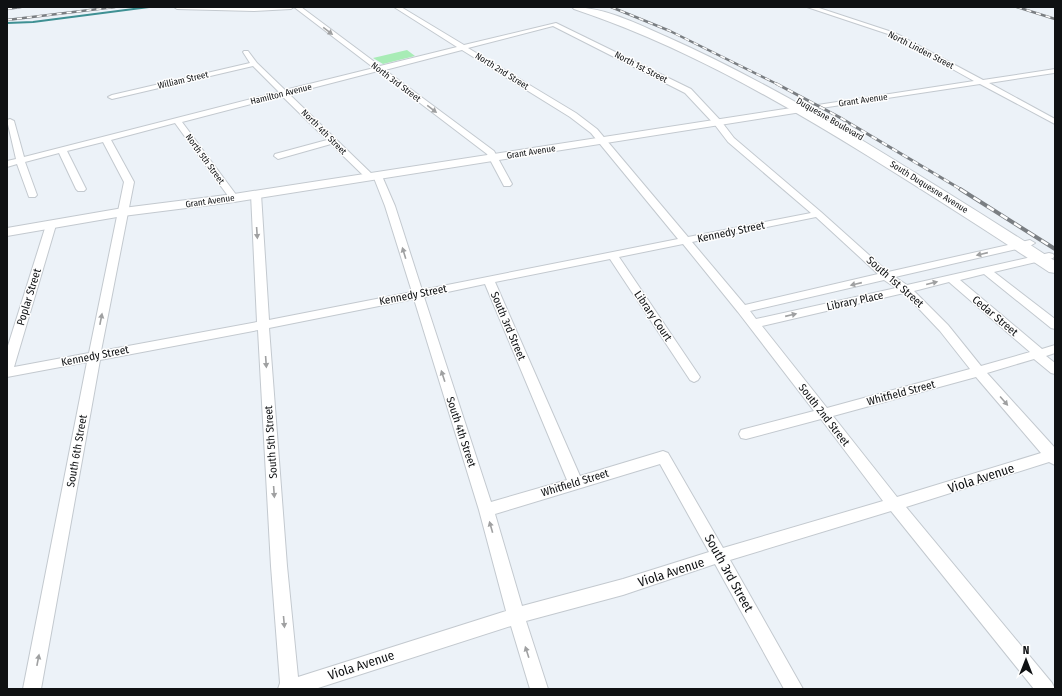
<svg xmlns="http://www.w3.org/2000/svg" width="1062" height="696" viewBox="0 0 1062 696" font-family="'Fira Sans Condensed',sans-serif">
<rect width="100%" height="100%" fill="#ecf2f8"/>
<path fill="#a8ecb6" d="M407,50L415,56L383,64L373,58Z"/>
<g fill="none" stroke-linecap="round" stroke-linejoin="round">
<path stroke="#3e9093" stroke-width="2" d="M7,23L33,22L149,7"/>
<g stroke="#c3c9cf" stroke-width="2">
<g id="minor">
<path d="M174,7H294L291,9L254,11L177,9Z"/>
<path d="M294,7H301L380,66L457,47L394,7H401L464,45L556,23L691,89L721,121L734,138L821,212L888,272L1030,240L1035,243L1030,246L895,277L907,285L1049,253L1053,254L1054,256L1053,258L994,272L1055,319V329L1051,328L984,274L960,280L1042,349L1055,345V353L1046,356L1055,363V374L1051,373L1034,359L987,373L1055,448V465L1049,462L906,507L1052,683L1055,689H1034L891,511L730,560L803,689H784L715,564L623,595L526,621L548,689H530L511,626L315,689H278L280,683L271,566L258,330L100,360L41,689H23L87,362L7,377V349L46,225L51,222L56,225L14,367L89,353L124,182L103,142L67,151L86,189L84,191H78L76,189L59,153L25,162L37,195L35,197H29L17,164L7,167V161L16,159L7,120L10,119L14,121L24,157L279,92L253,66L112,99L108,97L112,95L250,63L243,52L244,51H248L257,63L285,90L374,68ZM553,26L685,93L715,125L728,142L811,213L688,237L597,129L576,113L468,48ZM462,50L570,117L591,133L678,239L422,290L395,206L382,176L378,173L374,176L289,94L378,71L487,154L504,186H510L512,184L494,151L385,70ZM282,96L327,140L275,154L274,156L278,159L331,144L367,179L370,180L374,178L385,206L412,292L269,320L261,194L256,191L251,194L257,322L101,351L134,182L111,140L175,123L231,200H237L239,198L237,196L182,122ZM816,217L878,274L745,305L692,242ZM683,244L738,312L814,411L741,430L739,434L741,438L746,439L821,419L883,501L723,548L668,453L663,451L580,476L495,282L610,259L690,380L694,382L698,380L700,377L698,374L619,257ZM884,280L896,288L756,319L750,311ZM949,282L1030,352L981,366L948,325L914,291ZM485,284L567,480L491,502L424,297ZM904,293L940,331L970,369L827,408L762,326ZM414,299L479,510L506,611L298,677L287,566L269,328ZM976,377L1041,453L897,497L833,416ZM660,464L709,552L623,579L522,606L495,514Z"/>
<path d="M807,7H816L895,33L983,80L1055,69L1054,73L989,83L1055,119V124L980,84L808,110L807,108L811,106L974,81L891,35Z"/>
</g>
</g>
<g stroke="#c3c9cf" stroke-width="2">
<path id="tertiary" d="M811,105L816,108L814,110L234,202L123,216L7,236V228L123,208L234,194Z"/>
</g>
<g stroke="#c3c9cf" stroke-width="2">
<path id="primary" d="M572,7C604,7 638,24 667,37C735,67 800,104 865,142C929,181 992,220 1055,261V273L1049,272C989,232 929,194 868,156C774,98 679,44 574,9Z"/>
</g>
<use href="#minor" fill="#fff" fill-rule="evenodd"/>
<use href="#tertiary" fill="#fff" fill-rule="evenodd"/>
<use href="#primary" fill="#fff" fill-rule="evenodd"/>
<g stroke="#7a7e82" stroke-width="2.5">
<g id="rail-far2">
<path d="M611,7L670,31L779,85"/>
<path d="M1017,7L1055,19"/>
<path d="M7,9L21,7"/>
<path d="M7,20L115,7"/>
</g>
</g>
<g stroke="#7a7e82" stroke-width="3">
<path id="rail-far1" d="M777,84L839,117L962,190"/>
</g>
<g stroke="#7a7e82" stroke-width="4">
<path id="rail" d="M960,189L1055,249"/>
</g>
<use href="#rail-far2" stroke="#fefefe" stroke-width="1.5" stroke-dasharray="5" stroke-linecap="butt"/>
<use href="#rail-far1" stroke="#fefefe" stroke-width="2" stroke-dasharray="6" stroke-linecap="butt"/>
<use href="#rail" stroke="#fefefe" stroke-width="2.5" stroke-dasharray="8" stroke-linecap="butt"/>
</g>
<defs><path id="oneway-solid" d="M-6-.8H1V-3.2L6.5 0L1 3.2V.8H-6Z"/></defs>
<g fill="#9fa0a1">
<use href="#oneway-solid" transform="translate(328 31) rotate(37)"/>
<use href="#oneway-solid" transform="translate(432 109) rotate(37)"/>
<use href="#oneway-solid" transform="translate(257 233) rotate(86)"/>
<use href="#oneway-solid" transform="translate(404 253) rotate(-107)"/>
<use href="#oneway-solid" transform="translate(982 254) rotate(167)"/>
<use href="#oneway-solid" transform="translate(932 283) rotate(-14)"/>
<use href="#oneway-solid" transform="translate(856 284) rotate(167)"/>
<use href="#oneway-solid" transform="translate(791 315) rotate(-13)"/>
<use href="#oneway-solid" transform="translate(101 319) rotate(-79)"/>
<use href="#oneway-solid" transform="translate(266 362) rotate(86)"/>
<use href="#oneway-solid" transform="translate(443 376) rotate(-108)"/>
<use href="#oneway-solid" transform="translate(1004 401) rotate(49)"/>
<use href="#oneway-solid" transform="translate(274 492) rotate(86)"/>
<use href="#oneway-solid" transform="translate(491 527) rotate(-106)"/>
<use href="#oneway-solid" transform="translate(284 622) rotate(85)"/>
<use href="#oneway-solid" transform="translate(527 652) rotate(-108)"/>
<use href="#oneway-solid" transform="translate(38 660) rotate(-79)"/>
</g>
<g text-anchor="middle" dominant-baseline="central" stroke-width="3" stroke-linejoin="round" paint-order="stroke">
<g font-size="9" fill="#0f1113" stroke="#fefefe">
<text transform="translate(921 50) rotate(27)">North Linden Street</text>
<text transform="translate(641 67) rotate(27)">North 1st Street</text>
<text transform="translate(502 71) rotate(32)">North 2nd Street</text>
<text transform="translate(183 80) rotate(-13)">William Street</text>
<text transform="translate(396 82) rotate(37)">North 3rd Street</text>
<text transform="translate(281 94) rotate(-14)">Hamilton Avenue</text>
<text transform="translate(863 100) rotate(-8)">Grant Avenue</text>
<text transform="translate(830 119) rotate(30)">Duquesne Boulevard</text>
<text transform="translate(324 132) rotate(45)">North 4th Street</text>
<text transform="translate(531 152) rotate(-9)">Grant Avenue</text>
<text transform="translate(205 159) rotate(54)">North 5th Street</text>
<text transform="translate(929 187) rotate(32)">South Duquesne Avenue</text>
<text transform="translate(210 201) rotate(-8)">Grant Avenue</text>
</g>
<g font-size="11" fill="#0f1113" stroke="#fefefe">
<text transform="translate(731 232) rotate(-12)">Kennedy Street</text>
<text transform="translate(895 282) rotate(41)">South 1st Street</text>
<text transform="translate(413 295) rotate(-11)">Kennedy Street</text>
<text transform="translate(29 297) rotate(-73)">Poplar Street</text>
<text transform="translate(855 301) rotate(-12)">Library Place</text>
<text transform="translate(653 316) rotate(56)">Library Court</text>
<text transform="translate(995 316) rotate(40)">Cedar Street</text>
<text transform="translate(508 326) rotate(67)">South 3rd Street</text>
<text transform="translate(95 356) rotate(-11)">Kennedy Street</text>
<text transform="translate(901 393) rotate(-15)">Whitfield Street</text>
<text transform="translate(824 415) rotate(52)">South 2nd Street</text>
<text transform="translate(461 432) rotate(72)">South 4th Street</text>
<text transform="translate(271 442) rotate(-94)">South 5th Street</text>
<text transform="translate(77 451) rotate(-80)">South 6th Street</text>
<text transform="translate(575 483) rotate(-17)">Whitfield Street</text>
</g>
<g font-size="13" fill="#0f1113" stroke="#fefefe">
<text transform="translate(981 478) rotate(-18)">Viola Avenue</text>
<text transform="translate(671 572) rotate(-18)">Viola Avenue</text>
<text transform="translate(729 573) rotate(61)">South 3rd Street</text>
<text transform="translate(361 665) rotate(-18)">Viola Avenue</text>
</g>
</g>
<rect width="1062" height="696" fill="none" stroke="#0f1113" stroke-width="16"/>
<g transform="translate(1026 660)" stroke="#fefefe" stroke-width="3" paint-order="stroke">
<path d="M0-3L7 15L0 10L-7 15Z" fill="#0f1113"/>
<text y="-6" font-size="11" font-weight="bold" text-anchor="middle" fill="#0f1113">N</text>
</g>
</svg>
